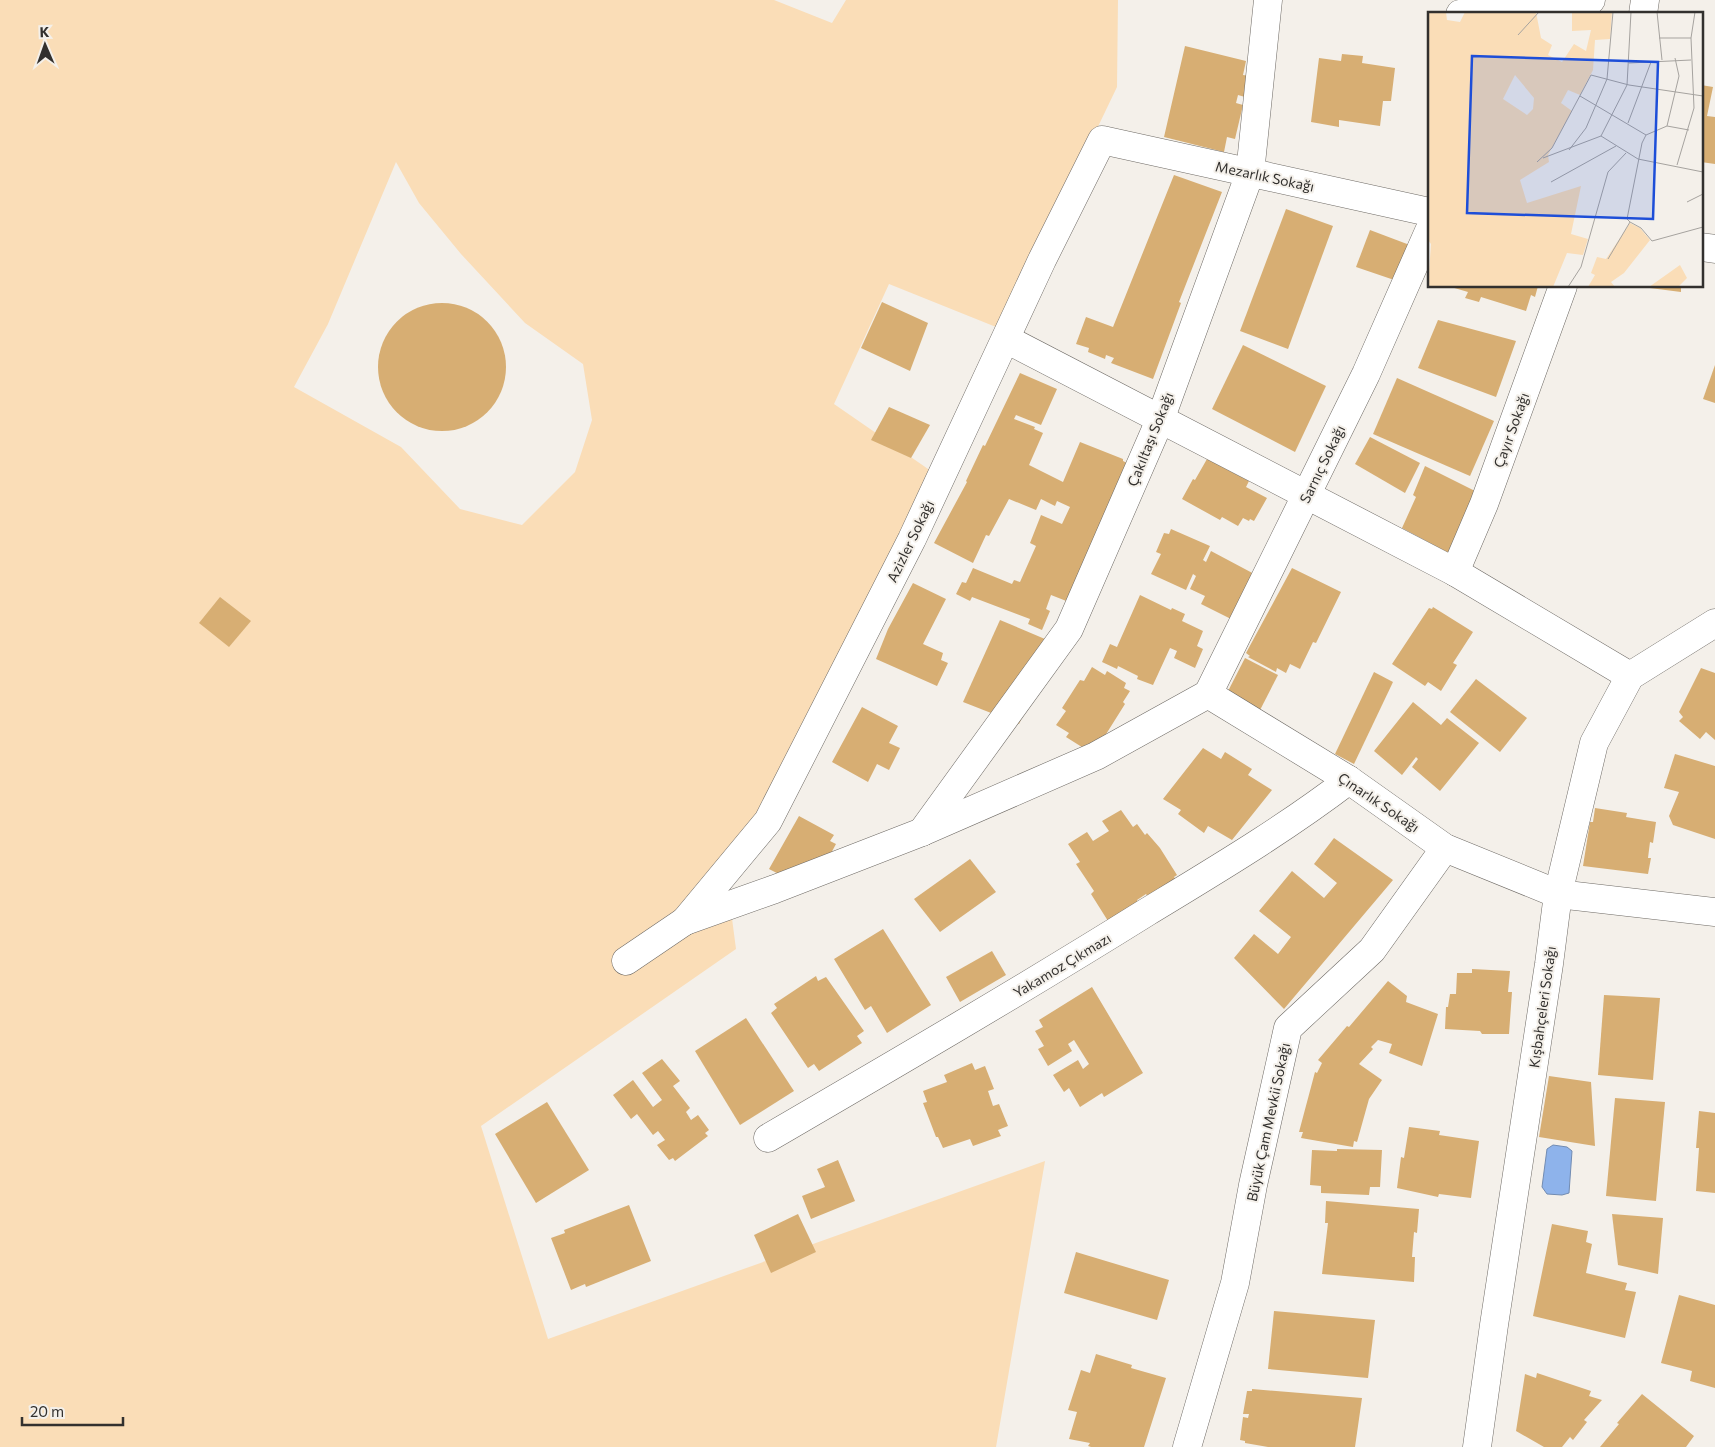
<svg xmlns="http://www.w3.org/2000/svg" width="1715" height="1447" viewBox="0 0 1715 1447" font-family="Commissioner,sans-serif">
<rect width="100%" height="100%" fill="#f4f0ea"/>
<path fill="#faddb7" fill-rule="evenodd" d="M0,0H774L832,23L846,0H1118L1117,87L1001,329L889,284L834,404L931,471L728,888L736,949L481,1126L548,1339L1045,1161L996,1447H0ZM396,162L419,203L461,254L525,323L583,364L592,420L575,472L522,525L460,509L401,447L294,387L328,324Z"/>
<path fill="#8eb3eb" stroke="#728cb2" d="M1553,1145L1567,1147L1572,1151L1569,1193L1562,1195L1547,1194L1542,1187L1547,1149Z"/>
<g fill="#d7ae73">
<path d="M1185,46L1246,61L1243,75L1250,76L1245,97L1238,95L1236,103L1243,105L1235,139L1227,137L1224,152L1164,137Z"/>
<path d="M1342,54L1363,56L1362,63L1395,68L1391,101H1383L1380,126L1339,120V127L1311,122L1319,58L1341,61Z"/>
<path d="M1701,85L1713,87L1707,116L1715,117V164L1701,162Z"/>
<path d="M1174,175L1222,192L1179,302L1181,303L1153,379L1111,363L1114,358L1106,355L1105,359L1088,352L1089,348L1076,344L1086,317L1113,327Z"/>
<path d="M1286,209L1333,226L1288,349L1240,331Z"/>
<path d="M1370,230L1415,247L1403,283L1356,267Z"/>
<path d="M1538,286L1535,297L1531,295L1526,311L1481,297L1479,302L1465,298L1468,292L1451,287Z"/>
<path d="M1642,286H1681V292L1642,287Z"/>
<path d="M882,302L928,323L910,371L861,348Z"/>
<circle cx="442" cy="367" r="64"/>
<path d="M1438,320L1516,341L1496,397L1418,368Z"/>
<path d="M1243,345L1326,386L1295,452L1212,409Z"/>
<path d="M1715,365V403L1703,399Z"/>
<path d="M1020,373L1057,389L1041,425L1016,415L1014,419L1035,427L1034,429L1043,433L1029,465L1063,482L1080,442L1123,459V461L1133,466L1074,604L1051,595L1046,609L1050,611L1042,630L1028,624L1030,619L972,597L970,601L956,594L962,582L966,583L973,568L1012,584L1014,580L1020,582L1036,546L1030,543L1041,515L1062,524L1070,507L1057,501L1055,506L1041,499L1036,510L1009,499L989,536L986,535L973,563L934,543L967,482L966,481L983,445L985,446Z"/>
<path d="M1397,378L1494,421L1470,476L1373,434Z"/>
<path d="M889,407L930,425L911,458L871,440Z"/>
<path d="M1370,437L1420,463L1405,493L1355,464Z"/>
<path d="M1207,459L1249,481L1246,487L1267,498L1254,521L1250,519L1249,521L1243,518L1238,526L1222,517L1220,520L1182,499L1193,479L1195,480Z"/>
<path d="M1425,466L1481,494L1458,558L1402,528L1416,497L1413,495Z"/>
<path d="M1171,529L1210,546L1203,560L1206,562L1211,551L1258,576L1235,621L1201,604L1205,596L1190,589L1196,576L1193,574L1186,590L1151,574L1161,554L1156,552L1164,533L1169,534Z"/>
<path d="M1292,568L1341,592L1316,643L1313,642L1300,669L1290,664L1286,673L1277,668L1276,672L1248,657L1250,656L1246,653Z"/>
<path d="M913,583L946,599L923,644L943,653L941,660L948,663L937,686L876,659L888,629Z"/>
<path d="M1140,595L1171,610L1172,608L1185,614L1182,621L1203,631L1197,646L1203,649L1195,668L1174,658L1177,651L1170,648L1153,685L1137,679L1138,676L1118,666L1117,669L1102,662L1110,644L1117,647Z"/>
<path d="M220,597L251,621L229,647L199,623Z"/>
<path d="M1433,607L1473,632L1453,663L1457,665L1441,691L1428,682L1425,686L1392,664L1429,608L1432,609Z"/>
<path d="M1000,620L1052,642L1034,692L1019,724L963,702Z"/>
<path d="M1245,658L1278,675L1258,714L1225,697Z"/>
<path d="M1092,667L1105,675L1107,671L1126,683L1124,688L1130,691L1123,702L1125,704L1103,739L1101,738L1094,748L1087,744L1085,749L1066,737L1069,733L1056,725L1066,711L1062,708L1080,680L1084,681Z"/>
<path d="M1701,668L1715,673V740L1706,732L1700,739L1679,721L1683,717L1679,712Z"/>
<path d="M1374,672L1393,682L1354,764L1335,754Z"/>
<path d="M1476,679L1527,718L1500,752L1450,712Z"/>
<path d="M1413,702L1441,725L1447,718L1479,743L1440,791L1412,767L1418,759L1416,757L1402,775L1374,751Z"/>
<path d="M862,707L898,726L889,743L900,748L889,770L877,764L868,782L832,762Z"/>
<path d="M1203,748L1221,759L1225,752L1252,769L1248,775L1272,790L1232,840L1208,826L1204,833L1178,814L1181,810L1163,799Z"/>
<path d="M1675,754L1715,766V839L1673,825L1669,816L1679,792L1664,788Z"/>
<path d="M1595,808L1627,813L1626,817L1656,822L1653,843L1650,842L1648,858H1651L1648,874L1583,866L1590,822H1593Z"/>
<path d="M1121,810L1133,827L1137,824L1145,835L1147,833L1160,848L1177,875L1174,877L1176,880L1149,898L1146,894L1137,900L1140,905L1108,921L1091,894L1094,891L1076,864L1080,862L1068,844L1087,832L1093,841L1109,831L1102,821Z"/>
<path d="M799,816L834,835L830,841L836,844L815,883L804,887L769,869Z"/>
<path d="M1334,838L1393,880L1284,1009L1234,958L1254,934L1278,954L1291,937L1259,911L1292,871L1324,898L1337,883L1314,864Z"/>
<path d="M970,859L996,892L940,932L914,899Z"/>
<path d="M883,929L931,1005L887,1033L871,1006L865,1010L834,959Z"/>
<path d="M992,951L1006,975L960,1002L946,977Z"/>
<path d="M1472,969L1510,971L1508,992H1512L1509,1034H1482L1480,1031L1445,1029L1446,1007H1448L1450,994H1456L1457,973H1472Z"/>
<path d="M816,976L818,981L826,977L864,1031L857,1036L862,1043L819,1071L814,1064L808,1068L771,1013L777,1008L774,1004Z"/>
<path d="M1388,981L1407,996L1406,1002L1438,1014L1422,1066L1389,1053L1392,1044L1378,1040L1371,1047L1373,1049L1359,1064L1382,1080L1369,1099L1357,1142L1354,1141L1353,1147L1301,1138L1303,1132H1299L1315,1072L1317,1073L1322,1063L1318,1060L1347,1026L1349,1027Z"/>
<path d="M1092,987L1143,1073L1104,1097L1102,1093L1080,1107L1069,1088L1064,1092L1053,1075L1078,1060L1083,1069L1089,1064L1074,1040L1068,1044L1072,1051L1048,1066L1038,1049L1044,1046L1035,1031L1043,1027L1039,1020Z"/>
<path d="M1604,995L1660,998L1653,1080L1598,1075Z"/>
<path d="M746,1018L794,1091L740,1125L695,1051Z"/>
<path d="M662,1059L680,1081L673,1086L690,1108L686,1112L691,1120L698,1115L709,1130L705,1133L708,1136L675,1161L673,1158L669,1160L657,1145L665,1140L658,1131L653,1135L637,1114L631,1119L613,1095L633,1080L653,1107L662,1100L642,1073Z"/>
<path d="M972,1063L975,1070L985,1066L994,1089L988,1091L993,1106L999,1104L1008,1126L998,1130L1001,1136L973,1146L970,1139L943,1148L938,1137H936L923,1103L927,1102L923,1091L947,1082L944,1075Z"/>
<path d="M1549,1076L1591,1082L1595,1146L1539,1137Z"/>
<path d="M1615,1098L1665,1102L1656,1201L1606,1196Z"/>
<path d="M547,1102L589,1170L536,1203L495,1134Z"/>
<path d="M1699,1111L1715,1113V1193L1696,1191L1699,1148H1696Z"/>
<path d="M1409,1127L1440,1131L1439,1135L1479,1141L1471,1198L1439,1194L1438,1197L1397,1188L1401,1157L1404,1158Z"/>
<path d="M1337,1149L1382,1150L1380,1187H1370L1369,1195L1321,1193V1186L1310,1185L1312,1150L1337,1151Z"/>
<path d="M838,1160L855,1201L811,1219L802,1196L825,1187L817,1169Z"/>
<path d="M1326,1201L1419,1209L1417,1233L1414,1232L1412,1257H1415L1414,1282L1322,1274L1328,1223H1325Z"/>
<path d="M629,1205L651,1261L586,1287L585,1284L571,1290L551,1238L565,1233L564,1230Z"/>
<path d="M798,1214L816,1252L771,1273L754,1235Z"/>
<path d="M1612,1214L1663,1218L1658,1274L1618,1265Z"/>
<path d="M1552,1224L1588,1231L1586,1242L1592,1244L1586,1273L1627,1283L1625,1290L1636,1292L1625,1338L1533,1316Z"/>
<path d="M1076,1252L1169,1280L1157,1320L1064,1293Z"/>
<path d="M1679,1295L1715,1305V1388L1690,1381L1692,1371L1661,1363Z"/>
<path d="M1274,1311L1375,1320L1368,1378L1268,1369Z"/>
<path d="M1096,1354L1132,1365L1131,1368L1166,1378L1144,1447H1091L1088,1446L1090,1443L1069,1439L1077,1412L1068,1410L1081,1370L1090,1373Z"/>
<path d="M1537,1373L1591,1391L1589,1396L1602,1400L1584,1420L1587,1422L1573,1440L1570,1437L1562,1447H1544L1516,1431L1525,1374L1536,1378Z"/>
<path d="M1252,1389L1362,1398L1355,1447H1268L1245,1443V1441L1240,1440L1243,1417L1248,1418L1249,1414H1243L1247,1391H1252Z"/>
<path d="M1642,1394L1694,1436L1686,1447H1600L1619,1424L1617,1423Z"/>
</g>
<g fill="none" stroke-linecap="round" stroke-linejoin="round">
<g stroke="#6e6a65" stroke-width="29">
<g id="minor">
<path d="M1460,14L1591,0"/>
<path d="M1643,14L1645,0"/>
<path d="M1701,247L1715,249"/>
<path d="M1006,339L1455,572L1630,676"/>
<path d="M1455,572L1484,504L1563,286"/>
<path d="M1208,694L1349,780L1445,848L1558,894L1715,912"/>
<path d="M1208,694L1366,374L1429,231"/>
<path d="M922,832L1069,629L1160,420L1250,173L1268,0"/>
<path d="M685,921L775,889L922,832L1096,756L1208,694"/>
<path d="M626,961L685,921L768,821L912,539L1042,260L1102,140L1429,212"/>
<path d="M768,1138C895,1064 1022,990 1147,912C1216,870 1285,829 1349,780"/>
<path d="M1187,1447L1235,1283L1253,1185L1288,1028L1372,950L1445,848"/>
<path d="M1477,1447L1494,1325L1549,964L1558,894L1594,743L1630,676L1715,623"/>
</g>
</g>
<use href="#minor" stroke="#fff" stroke-width="28"/>
</g>
<g text-anchor="middle" dominant-baseline="central" stroke-width="4" stroke-linejoin="round" paint-order="stroke">
<g font-size="14" fill="#32302e" stroke="#f4f0ea">
<text transform="translate(1265 176) rotate(12)">Mezarlık Sokağı</text>
<text transform="translate(1511 430) rotate(-70)">Çayır Sokağı</text>
<text transform="translate(1150 439) rotate(-68)">Çakıltaşı Sokağı</text>
<text transform="translate(1322 464) rotate(-64)">Sarnıç Sokağı</text>
<text transform="translate(910 541) rotate(-64)">Azizler Sokağı</text>
<text transform="translate(1379 802) rotate(34)">Çınarlık Sokağı</text>
<text transform="translate(1062 965) rotate(-31)">Yakamoz Çıkmazı</text>
<text transform="translate(1542 1007) rotate(-82)">Kışbahçeleri Sokağı</text>
<text transform="translate(1268 1122) rotate(-78)">Büyük Çam Mevkii Sokağı</text>
</g>
</g>
<g transform="translate(1428 12)">
<rect width="275" height="275" fill="#f4f0ea"/>
<path d="M0,0H18L19,8L32,10L37,0H108L113,26L124,33L120,43L134,50L146,32L158,39L163,18L144,19V0H184L182,27L167,28L165,58L152,83L140,78L133,91L144,99L120,143L121,150L92,168L99,191L153,174L143,222L160,227L155,243L139,241L125,275H0L3,232L0,228ZM87,63L106,86L105,97L99,103L75,87ZM202,211L212,216L222,228L196,261L183,270L187,275H160L167,263L163,261L169,245L178,247ZM252,253L259,266L250,275H221Z" fill="#faddb7" fill-rule="evenodd"/>
<path fill="none" stroke="#a6a39f" stroke-width="1" d="M229,0L234,48M90,23L111,0M231,26H263M201,51L263,48M152,84L218,123M200,111L223,50M239,114L251,64L247,46M239,114L261,118M173,124L199,73L203,0M173,124L210,147L275,160M141,138L158,116L179,67L185,0M115,146L173,124M109,150L124,136L163,63L201,73L275,84M249,153L266,96L263,26L267,0M123,170L188,134M259,190L275,182M202,210L199,207L214,131L218,123L239,114M202,210L213,216L224,229L275,215M180,247L202,210M140,275L153,255L180,160L198,141"/>
<path fill="#1d4ed8" fill-opacity="0.15" stroke="#1d4ed8" stroke-width="2.5" d="M44,44L230,50L225,207L39,201Z"/>
<rect width="275" height="275" fill="none" stroke="#32302e" stroke-width="2.5"/>
</g>
<g transform="translate(45 45) rotate(358)" stroke="#f4f0ea" stroke-width="4" paint-order="stroke">
<path d="M0-4L9 19L0 12L-9 19Z" fill="#32302e"/>
<text y="-8" font-size="14" font-weight="bold" text-anchor="middle" fill="#32302e">K</text>
</g>
<path d="M22 1417v8h101v-8" fill="none" stroke="#32302e" stroke-width="2.5"/>
<text x="30" y="1417" font-size="15" fill="#32302e" stroke="#f4f0ea" stroke-width="4" paint-order="stroke">20 m</text>
</svg>
